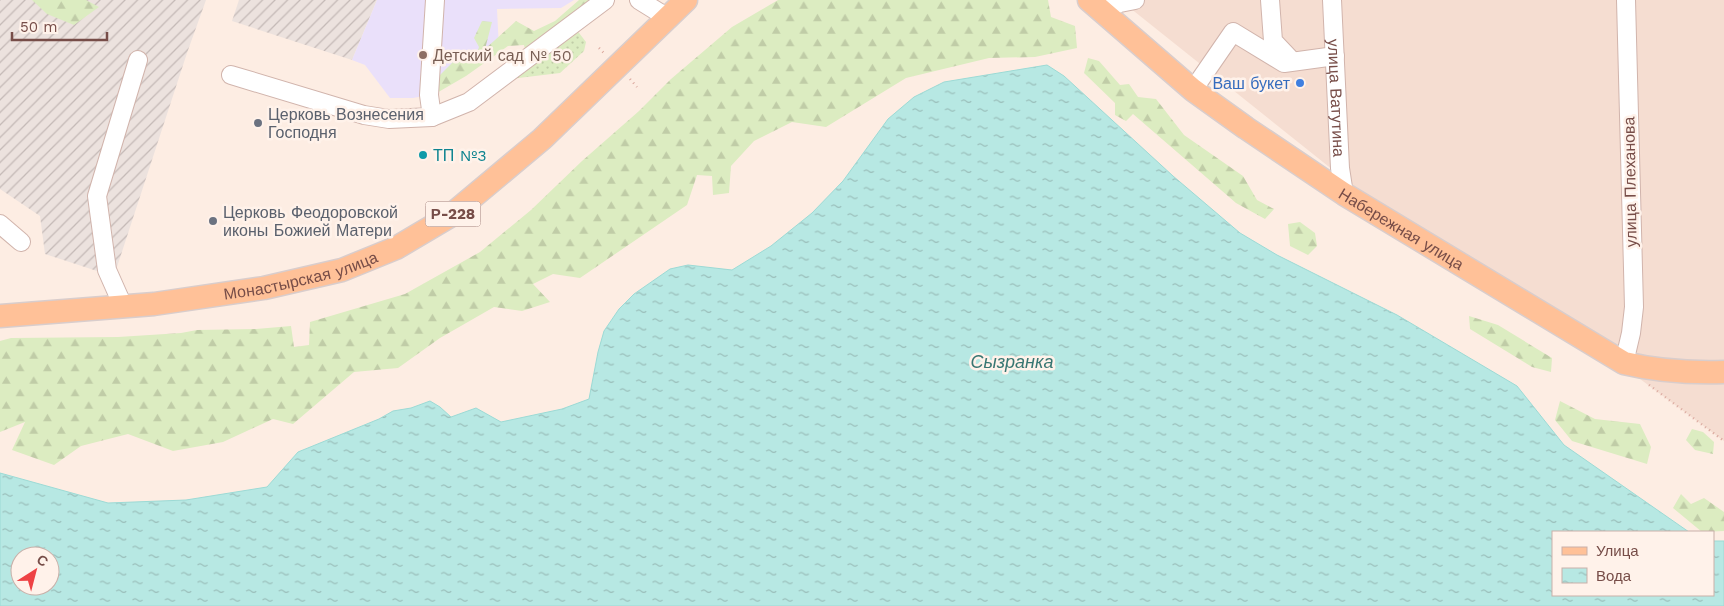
<svg xmlns="http://www.w3.org/2000/svg" width="1724" height="606" viewBox="0 0 1724 606" font-family="'Work Sans',sans-serif">
<defs>
<pattern id="industrial-furrows" width="10" height="10" patternUnits="userSpaceOnUse" patternTransform="scale(1.25)"><rect width="10" height="10" fill="#ece2de"/><path d="M-1 1l2-2M0 10L10 0M9 11l2-2" fill="none" stroke="#c4b9b6"/></pattern>
<pattern id="grass-dots" width="8" height="8" patternUnits="userSpaceOnUse" patternTransform="scale(1.25)"><rect width="8" height="8" fill="#dcecc1"/><path d="M2 2h.1M6 6h.1" fill="none" stroke="#c0cca7" stroke-width="1.8" stroke-linecap="round"/></pattern>
<pattern id="forest-firs" width="22" height="20" patternUnits="userSpaceOnUse" patternTransform="scale(1.25)"><rect width="22" height="20" fill="#dcecc1"/><path d="M5 1l3.5 6h-7zM16 11l3.5 6h-7z" fill="#c0cca7"/></pattern>
<pattern id="water-ripples" width="26" height="14" patternUnits="userSpaceOnUse" patternTransform="scale(1.25)"><rect width="26" height="14" fill="#b7e8e3"/><path d="M2 4q2-2 4 0t4 0M15 11q2-2 4 0t4 0" fill="none" stroke="#9abeba"/></pattern>
</defs>
<rect width="100%" height="100%" fill="#fdede3"/>
<path fill="#f5ddd1" d="M1120,0H1724V441L1617,362L1495,290L1343,178Z"/>
<g fill="url(#industrial-furrows)">
<path d="M0,0H206L187,53L116,270L97,271L45,254L40,216L0,189Z"/>
<path d="M239,0H377L352,60L232,21Z"/>
</g>
<path fill="#eae0fa" d="M377,0H574L561,8L497,9L499,49L429,95L413,98H390L365,65L352,60Z"/>
<path fill="url(#grass-dots)" d="M576,29L586,42L584,51L560,73L510,79Z"/>
<g fill="url(#forest-firs)">
<path d="M32,0H86L99,7L74,25L47,14Z"/>
<path d="M579,0H604L527,58L524,45L508,46L466,76L435,94L437,78L453,62H474L479,47L474,38L482,21L492,22L485,49L516,21L534,31L555,21Z"/>
<path d="M778,0H1048L1051,17L1075,26L1077,48L1035,57L989,58L906,78L826,127L792,122L754,141L731,166L729,193L713,195L712,176L697,175L687,205L580,278L553,274L533,284L550,302L522,311L494,307L440,338L398,368L354,372L293,424L273,419L223,442L173,451L128,434L81,446L54,465L12,450L25,422L0,432V341L11,338L118,337L181,333L197,330L256,329L291,326L294,347L309,345L310,322L405,294L480,252L531,210L582,161L639,111L671,79L732,27Z"/>
<path d="M1088,58L1099,61L1120,85L1129,84L1138,97L1156,99L1184,135L1243,176L1257,200L1274,209L1265,219L1236,203L1133,114L1126,121L1115,115V103L1084,73Z"/>
<path d="M1300,222L1315,233L1317,246L1308,255L1290,246L1288,224Z"/>
<path d="M1469,316L1498,325L1552,358L1551,372L1532,367L1470,329Z"/>
<path d="M1560,401L1595,419L1640,424L1651,447L1647,464L1572,441L1555,420Z"/>
<path d="M1692,429L1703,432L1714,442L1713,454L1695,450L1686,440Z"/>
<path d="M1681,494L1691,504L1704,498L1724,512V531L1702,532L1673,508Z"/>
</g>
<path fill="url(#water-ripples)" stroke="#9cdad5" fill-rule="evenodd" d="M1047,65L1064,76L1173,176L1240,233L1277,255L1397,315L1517,386L1564,445L1689,532H1553V595H1713V541H1724V606H0V473L108,503L186,500L267,487L298,452L379,419L393,411L411,408L430,401L440,407L451,417L476,408L501,422L562,409L589,399L598,352L604,331L619,309L634,294L670,269L688,265L732,270L771,246L812,213L843,181L888,119L914,97L944,82ZM20,556H50V586H20Z"/>
<g fill="none" stroke-linecap="round" stroke-linejoin="round">
<g stroke="#d1b4ac" stroke-width="20">
<g id="minor">
<path d="M639,0L668,18"/>
<path d="M1270,0L1273,41L1291,60"/>
<path id="s1" d="M1332,0L1340,168L1344,194"/>
<path d="M1100,10L1120,3L1135,0"/>
<path d="M231,75L364,115L389,119L432,117L469,102L605,0"/>
<path d="M1193,90L1233,32L1284,63L1335,56"/>
<path d="M432,117L429,95L435,0"/>
<path d="M0,224L21,242"/>
<path d="M123,306L107,270L97,196L138,60"/>
<path d="M1624,363L1631,333L1634,307L1626,0"/>
</g>
</g>
<g stroke="#d9cdcc" stroke-width="25">
<g id="major">
<path id="s2" d="M1089,0L1193,90L1246,128L1344,194L1624,363C1657,371 1690,373 1724,372"/>
<path id="s3" d="M0,316L154,304L264,288L342,270L396,248L450,216L542,139L686,0"/>
</g>
</g>
<g stroke="#d9a69c" stroke-width="2.5" stroke-dasharray="1 4" stroke-linecap="butt">
<path d="M599,48L605,54"/>
<path d="M630,79L637,87"/>
<path d="M1649,385L1724,441"/>
</g>
<use href="#minor" stroke="#fff" stroke-width="18"/>
<use href="#major" stroke="#ffc198" stroke-width="22"/>
</g>
<circle fill="#8d6e63" stroke="#fff2ea" stroke-width="2" cx="423" cy="55" r="5"/>
<circle fill="#3f7fe0" stroke="#fff2ea" stroke-width="2" cx="1300" cy="83" r="5"/>
<g fill="#6b7280" stroke="#fff2ea" stroke-width="2">
<circle cx="258" cy="123" r="5"/>
<circle cx="213" cy="221" r="5"/>
</g>
<circle fill="#0f9aa8" stroke="#fff2ea" stroke-width="2" cx="423" cy="155" r="5"/>
<g text-anchor="middle" dominant-baseline="central" stroke-width="5" stroke-linejoin="round" paint-order="stroke">
<rect fill="#fff2ea" stroke="#a07e79" stroke-width="1" x="425.5" y="201.5" width="55" height="25" rx="4"/>
<g font-size="15" font-weight="bold" fill="#774d48">
<text x="453" y="214">Р-228</text>
</g>
<g font-size="16" fill="#785e54" stroke="#fff2ea" text-anchor="start">
<text x="433" y="55">Детский сад № 50</text>
</g>
<g font-size="16" fill="#366cbe" stroke="#fff2ea" text-anchor="end">
<text x="1290" y="83">Ваш букет</text>
</g>
<g font-size="16" fill="#774d48" stroke="#fff2ea">
<text stroke="none"><textPath href="#s1" startOffset="98">улица Ватутина</textPath></text>
<text transform="translate(1630 182) rotate(-91)">улица Плеханова</text>
<text stroke="none"><textPath href="#s2" startOffset="388">Набережная улица</textPath></text>
<text stroke="none"><textPath href="#s3" startOffset="304">Монастырская улица</textPath></text>
</g>
<g font-size="16" fill="#5b616d" stroke="#fff2ea" text-anchor="start">
<text x="268" y="114">Церковь Вознесения<tspan x="268" dy="18">Господня</tspan></text>
<text x="223" y="212">Церковь Феодоровской<tspan x="223" dy="18">иконы Божией Матери</tspan></text>
</g>
<g font-size="16" fill="#0d838f" stroke="#fff2ea" text-anchor="start">
<text x="433" y="155">ТП №3</text>
</g>
<g font-size="18" font-style="italic" fill="#387672" stroke="#fff2ea">
<text x="1012" y="361">Сызранка</text>
</g>
</g>
<rect x="1552" y="531" width="162" height="65" fill="#fff2ea" stroke="#c9b0a9"/>
<rect x="1562" y="547" width="25" height="8" fill="#ffc198" stroke="#c9b0a9"/>
<text x="1596" y="556" font-size="15" fill="#774d48">Улица</text>
<rect x="1562" y="568" width="25" height="15" fill="url(#water-ripples)" stroke="#c9b0a9"/>
<text x="1596" y="581" font-size="15" fill="#774d48">Вода</text>
<g transform="translate(35 571) rotate(36)"><circle r="24" fill="#fff2ea" stroke="#c9b0a9"/>
<path d="M0-4L9 19L0 12L-9 19Z" fill="#ee4244"/>
<text y="-8" font-size="14" font-weight="bold" text-anchor="middle" fill="#774d48">С</text>
</g>
<path d="M12 32v8h95v-8" fill="none" stroke="#774d48" stroke-width="2.5"/>
<text x="20" y="32" font-size="15" fill="#774d48" stroke="#fff2ea" stroke-width="4" paint-order="stroke">50 m</text>
</svg>
